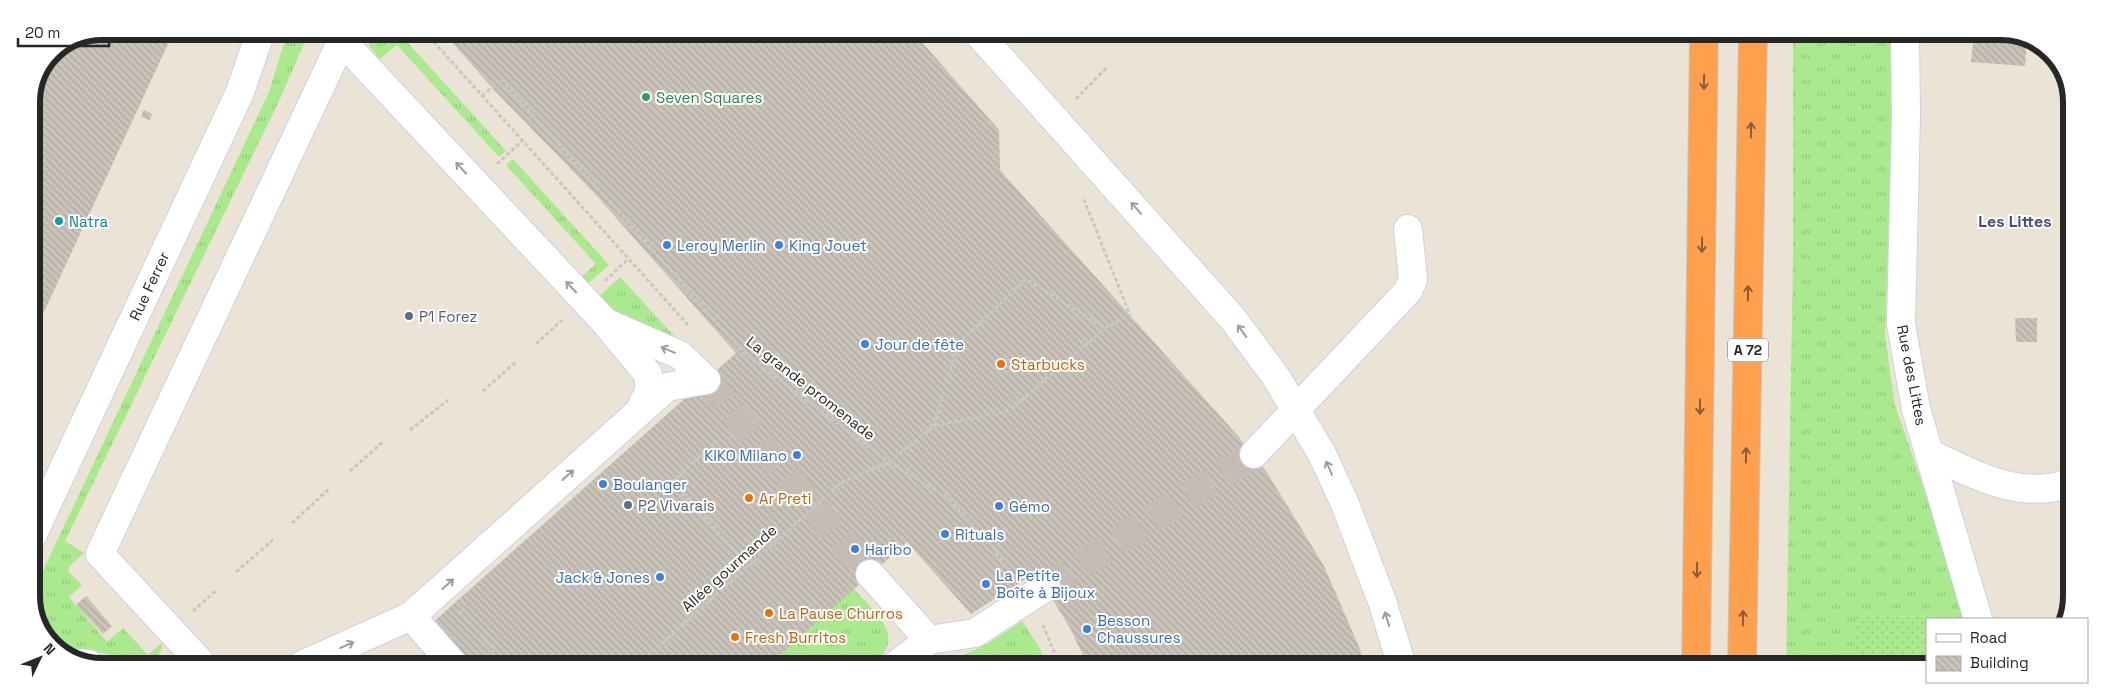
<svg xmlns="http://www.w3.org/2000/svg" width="2103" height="698" viewBox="0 0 2103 698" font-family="'Space Grotesk',sans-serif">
<defs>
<pattern id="grass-tufts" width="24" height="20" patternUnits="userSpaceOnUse" patternTransform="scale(1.25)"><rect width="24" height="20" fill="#aae98d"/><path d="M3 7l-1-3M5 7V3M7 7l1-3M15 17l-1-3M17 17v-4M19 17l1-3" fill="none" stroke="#92c87a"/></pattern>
<pattern id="garden-dots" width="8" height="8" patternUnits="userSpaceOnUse" patternTransform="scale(1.25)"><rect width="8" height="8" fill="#aae98d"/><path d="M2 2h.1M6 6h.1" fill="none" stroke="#92c87a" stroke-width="1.8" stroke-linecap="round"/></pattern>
<pattern id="building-back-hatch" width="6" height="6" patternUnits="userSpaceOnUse" patternTransform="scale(1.25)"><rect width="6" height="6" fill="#cac3ba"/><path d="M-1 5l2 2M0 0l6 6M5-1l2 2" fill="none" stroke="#aea8a0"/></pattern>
</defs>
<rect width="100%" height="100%" fill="#ece3d7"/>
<g fill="url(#grass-tufts)">
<path d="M288,31L309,32L280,99L65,541L84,553L70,566L68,571L82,585L69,597L107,642L123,628L148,655L163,642C156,683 125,658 101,653C65,646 58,665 40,622C37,614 31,605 31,596L269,92Z"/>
<path d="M370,32H398L506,151L499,157L397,45L380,59L369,46Z"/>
<path d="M1793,33L1893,34V98L1885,336L1895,405L1936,524L1962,616L1857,617L1853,667L1786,666L1793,259Z"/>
<path d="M513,159L609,265L584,287L578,280L596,264L506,165Z"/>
<path d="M620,277L675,337L622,318L596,299Z"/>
<path d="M854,589C876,614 909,637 872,665H769Z"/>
<path d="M1022,621L1039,647L1047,666L942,665L987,644Z"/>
</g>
<path fill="url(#garden-dots)" d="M1962,616L1963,619H1927V667H1853L1856,617Z"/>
<g fill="url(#building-back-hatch)">
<path d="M102,31H174L31,340V102L52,52Z"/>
<path d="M443,32H913L999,130L1000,170L1237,435L1268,474L1324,566L1360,649L1365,666H1088L1070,628L1036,572L971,614L907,542L769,665H430L424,656L422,642L431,624L736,353L595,194L496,92Z"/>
<path d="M1974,34H2020L2027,38L2025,66L1971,62Z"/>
<path d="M2055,57L2057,59L2061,69L2054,68Z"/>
<path d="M144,110L152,114L150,120L141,117Z"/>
<path d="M2015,318H2037V342H2016Z"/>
<path d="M2070,402V418L2063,407Z"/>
<path d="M86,596L112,626L103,634L76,605Z"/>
<path d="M415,656L419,665H395Z"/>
</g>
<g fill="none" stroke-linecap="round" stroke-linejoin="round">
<g stroke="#c5bdb4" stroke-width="28" stroke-dasharray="28 14" stroke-linecap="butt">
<path d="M706,380L870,574"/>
<path d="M1046,587L1254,454"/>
</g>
<g stroke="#ccd0e3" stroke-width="30">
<g id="minor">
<path d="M977,32L1233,319L1276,377L1322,454L1345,504L1382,601L1402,666"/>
<path d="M1905,34L1906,118L1901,324L1916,409L1978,619"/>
<path d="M341,40L605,322L648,374L650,389L641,408"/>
<path d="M609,324L680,355L706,380"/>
<path d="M1929,453C1972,474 2021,501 2070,483"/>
<path d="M1254,454L1408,291L1413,279L1408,229"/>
<path d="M31,538L240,92L261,31"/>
<path d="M870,574L929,640"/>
<path d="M411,616L454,665"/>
<path d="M82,663L89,664"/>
<path d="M202,664L100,554L346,32"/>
<path d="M302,665L411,616L667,387L706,380"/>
<path d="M896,665L929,640L975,633L1046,587"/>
</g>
</g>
<g stroke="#c7c7c7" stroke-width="30">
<g id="highway">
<path d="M1696,666L1704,33"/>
<path d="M1742,666L1753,33"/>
</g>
</g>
<g stroke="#c7c7c7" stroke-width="3" stroke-dasharray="4 2.5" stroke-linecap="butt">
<path d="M425,32L688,325"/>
<path d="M482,96L501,79L744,353L889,462L948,498L991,545L1012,575"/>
<path d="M1076,99L1106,68"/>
<path d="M497,164L522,141"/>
<path d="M605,281L628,259"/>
<path d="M536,344L562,320"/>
<path d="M483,391L516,362"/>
<path d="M934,426L957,345L1026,279L1105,328"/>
<path d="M410,430L448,400"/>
<path d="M714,444L672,482L749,566"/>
<path d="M350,471L384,441"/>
<path d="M292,523L329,489"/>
<path d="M236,572L273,540"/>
<path d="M193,611L217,590"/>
<path d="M459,611L494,650L483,659"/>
<path d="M1043,625L1060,666"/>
<path d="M638,665L841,483L889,462L934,426L1010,410L1105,328L1130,315L1083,197"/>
</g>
<use href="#minor" stroke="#fff" stroke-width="28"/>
<use href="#highway" stroke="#ffa04f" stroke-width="28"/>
</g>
<defs><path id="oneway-shaft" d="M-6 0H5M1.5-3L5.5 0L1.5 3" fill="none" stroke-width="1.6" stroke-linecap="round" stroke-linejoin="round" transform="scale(1.25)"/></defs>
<g stroke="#885d39">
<use href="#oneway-shaft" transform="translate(1704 82) rotate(91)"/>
<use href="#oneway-shaft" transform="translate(1751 130) rotate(-89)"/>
<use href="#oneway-shaft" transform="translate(1702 245) rotate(91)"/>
<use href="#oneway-shaft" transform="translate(1748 293) rotate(-89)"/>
<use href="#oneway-shaft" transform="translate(1700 407) rotate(91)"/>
<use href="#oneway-shaft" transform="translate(1746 455) rotate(-89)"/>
<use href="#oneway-shaft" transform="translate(1697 570) rotate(91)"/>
<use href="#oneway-shaft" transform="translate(1743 618) rotate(-89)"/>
</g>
<g stroke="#9e9e9e">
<use href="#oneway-shaft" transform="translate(461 168) rotate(-133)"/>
<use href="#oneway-shaft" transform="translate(1136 208) rotate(-132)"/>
<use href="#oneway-shaft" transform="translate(571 287) rotate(-133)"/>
<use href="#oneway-shaft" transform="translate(1242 331) rotate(-126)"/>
<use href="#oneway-shaft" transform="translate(668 350) rotate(-157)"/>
<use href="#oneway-shaft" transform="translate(1329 468) rotate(-114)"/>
<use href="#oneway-shaft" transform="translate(568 475) rotate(-42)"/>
<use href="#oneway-shaft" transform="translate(448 584) rotate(-42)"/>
<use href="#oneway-shaft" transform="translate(1387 619) rotate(-107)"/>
<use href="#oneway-shaft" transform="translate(347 645) rotate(-24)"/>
</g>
<circle fill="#2e9e5b" stroke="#fff" stroke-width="2" cx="646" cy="97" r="5"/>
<circle fill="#0f9aa8" stroke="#fff" stroke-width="2" cx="59" cy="221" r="5"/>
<g fill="#3f7fe0" stroke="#fff" stroke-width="2">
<circle cx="667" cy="245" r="5"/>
<circle cx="779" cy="245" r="5"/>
<circle cx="865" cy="344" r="5"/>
<circle cx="797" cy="455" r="5"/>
<circle cx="603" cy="484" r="5"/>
<circle cx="999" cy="506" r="5"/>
<circle cx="945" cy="534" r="5"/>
<circle cx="855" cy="549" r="5"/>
<circle cx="660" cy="577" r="5"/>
<circle cx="986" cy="584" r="5"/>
<circle cx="1087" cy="629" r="5"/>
</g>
<g fill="#5c6f8a" stroke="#fff" stroke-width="2">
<circle cx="409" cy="316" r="5"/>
<circle cx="628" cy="505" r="5"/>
</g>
<g fill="#e8710a" stroke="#fff" stroke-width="2">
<circle cx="1001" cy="364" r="5"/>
<circle cx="749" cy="498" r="5"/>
<circle cx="769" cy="613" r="5"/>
<circle cx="735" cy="637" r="5"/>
</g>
<g text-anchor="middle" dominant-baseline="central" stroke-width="4" stroke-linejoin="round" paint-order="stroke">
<rect fill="#fff" stroke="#686868" stroke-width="1" x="1728" y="338.5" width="40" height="23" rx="4"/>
<g font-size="14" font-weight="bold" fill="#272727">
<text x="1748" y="350">A 72</text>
</g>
<g font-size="15" fill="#27864d" stroke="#fff" text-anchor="start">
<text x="656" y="97">Seven Squares</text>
</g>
<g font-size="15" fill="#0d838f" stroke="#fff" text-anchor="start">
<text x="69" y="221">Natra</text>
</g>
<g font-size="15" fill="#366cbe" stroke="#fff" text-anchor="start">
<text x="677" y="245">Leroy Merlin</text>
<text x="789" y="245">King Jouet</text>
<text x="875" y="344">Jour de fête</text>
<text x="787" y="455" text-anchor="end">KIKO Milano</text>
<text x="613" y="484">Boulanger</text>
<text x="1009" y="506">Gémo</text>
<text x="955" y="534">Rituals</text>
<text x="865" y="549">Haribo</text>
<text x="996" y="575">La Petite<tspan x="996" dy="17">Boîte à Bijoux</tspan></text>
<text x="650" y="577" text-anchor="end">Jack &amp; Jones</text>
<text x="1097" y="620">Besson<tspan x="1097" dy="17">Chaussures</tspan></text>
</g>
<g font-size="15" fill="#272727" stroke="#fff">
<text transform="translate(149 286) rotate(-65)">Rue Ferrer</text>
<text transform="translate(1912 375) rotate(79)">Rue des Littes</text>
<text transform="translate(811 388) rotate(38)">La grande promenade</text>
<text transform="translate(729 568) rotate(-42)">Allée gourmande</text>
</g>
<g font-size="15" fill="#4e5e75" stroke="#fff" text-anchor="start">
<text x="419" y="316">P1 Forez</text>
<text x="638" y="505">P2 Vivarais</text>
</g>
<g font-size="15" fill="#c56008" stroke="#fff" text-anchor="start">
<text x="1011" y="364">Starbucks</text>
<text x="759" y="498">Ar Preti</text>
<text x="779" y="613">La Pause Churros</text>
<text x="745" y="637">Fresh Burritos</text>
</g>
<g font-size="16" font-weight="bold" fill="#444c7c" stroke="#fff">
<text x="2015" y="221">Les Littes</text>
</g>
</g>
<path d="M0 0H2103V698H0ZM102 40H2001A62 62 0 0 1 2063 102V596A62 62 0 0 1 2001 658H102A62 62 0 0 1 40 596V102A62 62 0 0 1 102 40Z" fill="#fff" fill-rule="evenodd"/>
<path fill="none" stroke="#272727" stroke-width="6" d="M102 40H2001A62 62 0 0 1 2063 102V596A62 62 0 0 1 2001 658H102A62 62 0 0 1 40 596V102A62 62 0 0 1 102 40Z"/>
<rect x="1926" y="618" width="162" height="65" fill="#ffffff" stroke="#a9a9a9"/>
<rect x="1936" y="634" width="25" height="8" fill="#ffffff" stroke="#a9a9a9"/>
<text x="1970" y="643" font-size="15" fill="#272727">Road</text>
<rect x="1936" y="656" width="25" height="15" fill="url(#building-back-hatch)" stroke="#a9a9a9"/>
<text x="1970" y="668" font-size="15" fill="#272727">Building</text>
<g transform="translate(40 658) rotate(47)" stroke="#ffffff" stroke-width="4" paint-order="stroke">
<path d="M0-4L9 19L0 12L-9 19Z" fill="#272727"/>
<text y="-8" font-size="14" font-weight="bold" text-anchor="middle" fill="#272727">N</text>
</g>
<path d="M18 38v8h91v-8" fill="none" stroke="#272727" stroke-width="2.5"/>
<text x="25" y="38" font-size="15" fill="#272727" stroke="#ffffff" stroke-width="4" paint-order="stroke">20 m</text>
</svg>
